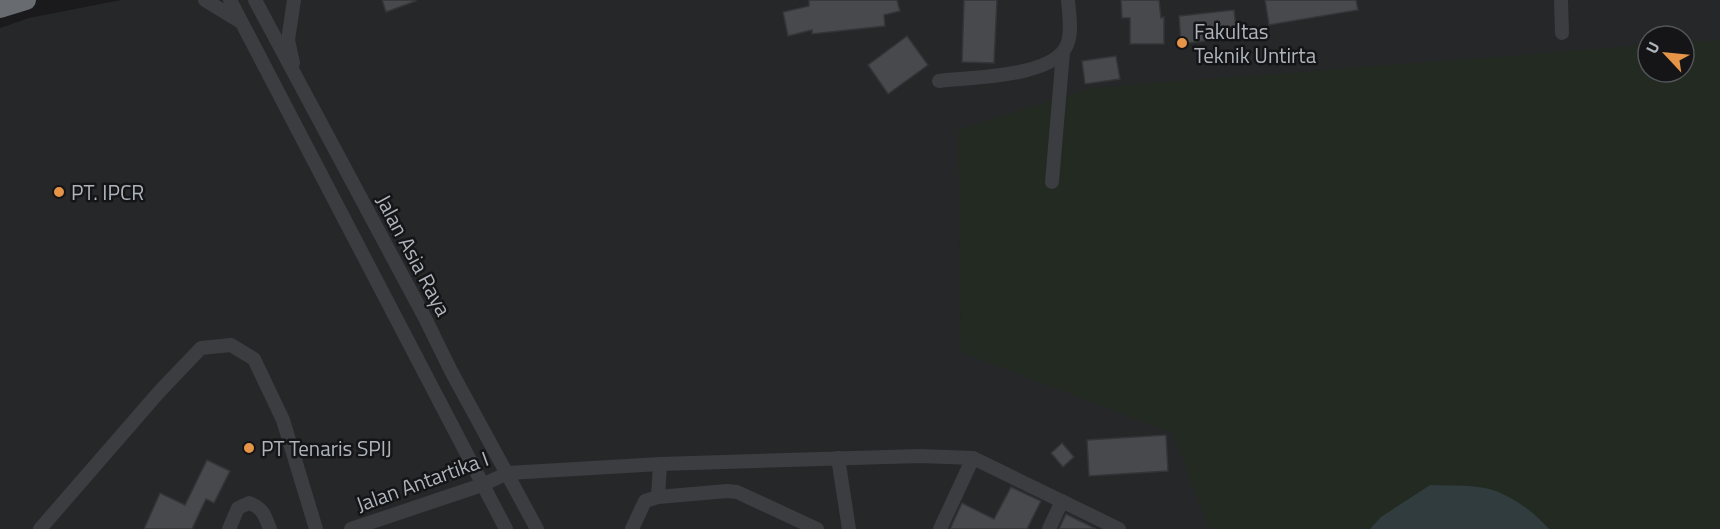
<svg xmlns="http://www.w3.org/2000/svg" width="1720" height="529" viewBox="0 0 1720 529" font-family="'Titillium Web',sans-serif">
<rect width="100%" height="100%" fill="#1a1a1c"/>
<path fill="#262729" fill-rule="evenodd" d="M121,0H1720V529H0V28L29,18ZM1648,36H1684V72H1648Z"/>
<path fill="#222a22" d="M1720,40V529H1209L1173,433L961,352L958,130L1092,88L1648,45V72H1684V43Z"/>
<path fill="#313c3f" d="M1430,485C1450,486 1476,484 1496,491C1516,499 1535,513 1549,529H1370L1381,517Z"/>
<g fill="#47494c" stroke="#343538" stroke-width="1.5">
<path d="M382,0H416V1L386,12Z"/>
<path d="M809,0H897L900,11L884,15L885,26L812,34V30L788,36L783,12L809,6Z"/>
<path d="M964,0H997L994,63L962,62Z"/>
<path d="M1121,0H1159L1161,18L1164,17V44H1130V18H1122Z"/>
<path d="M1265,0H1356L1358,10L1269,25Z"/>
<path d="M1234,10L1237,37L1181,44L1179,16Z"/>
<path d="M907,36L928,65L888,94L868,65Z"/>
<path d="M1116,56L1120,79L1085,84L1082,61Z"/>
<path d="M1166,435L1168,471L1089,476L1087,440Z"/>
<path d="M1062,443L1074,457L1063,467L1051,453Z"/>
<path d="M207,460L230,471L214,503L206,499L192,529H144L160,493L185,505Z"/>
<path d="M1011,487L1041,501L1027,529H950L962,503L994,519Z"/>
<path d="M1066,514L1096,529H1059Z"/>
</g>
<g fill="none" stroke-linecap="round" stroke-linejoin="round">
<g stroke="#3b3d41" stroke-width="14">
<path d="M205,0L241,22"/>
<path d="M230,0L506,529"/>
<path d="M255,0L425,318L451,371L537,529"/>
<path d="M1561,0L1562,33"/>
<path d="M293,63L288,40L294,0"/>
<path d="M939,81C970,77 1058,78 1068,42C1072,29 1069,13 1068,0"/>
<path d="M1052,182L1063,52"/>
<path d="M838,458L849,529"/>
<path d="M658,497L660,464"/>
<path d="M40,529L159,392L201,348L231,345L254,359L283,420L316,529"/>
<path d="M229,529L238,508L249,503C263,508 265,516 270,529"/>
<path d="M351,529L482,485L508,473L660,464L920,456L973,458L1119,529"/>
<path d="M632,529L645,501L658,497L727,491L737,492L817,529"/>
<path d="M940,529L973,458"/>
<path d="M1049,529L1062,501"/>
</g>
<path stroke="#686c71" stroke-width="20" d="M0,8L26,0"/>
</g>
<g fill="#e69448" stroke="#151517" stroke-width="2">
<circle cx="1182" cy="43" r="6"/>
<circle cx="59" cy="192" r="6"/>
<circle cx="249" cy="448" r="6"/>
</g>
<g text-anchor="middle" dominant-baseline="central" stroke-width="5" stroke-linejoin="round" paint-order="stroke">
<g font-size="21" fill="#adb4bb" stroke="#151517" text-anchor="start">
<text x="1194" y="31">Fakultas<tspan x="1194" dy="24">Teknik Untirta</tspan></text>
<text x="71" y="192">PT. IPCR</text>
<text x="261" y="448">PT Tenaris SPIJ</text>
</g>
<g font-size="21" fill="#adb4bb" stroke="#151517">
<text transform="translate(414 255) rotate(62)">Jalan Asia Raya</text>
<text transform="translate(422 481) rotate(-20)">Jalan Antartika I</text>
</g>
</g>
<g transform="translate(1666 54) rotate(296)"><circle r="28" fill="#151517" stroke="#525559" stroke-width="1.5"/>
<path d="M0-4.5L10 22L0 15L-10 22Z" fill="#e69448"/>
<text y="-9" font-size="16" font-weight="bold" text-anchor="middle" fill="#adb4bb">U</text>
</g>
</svg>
